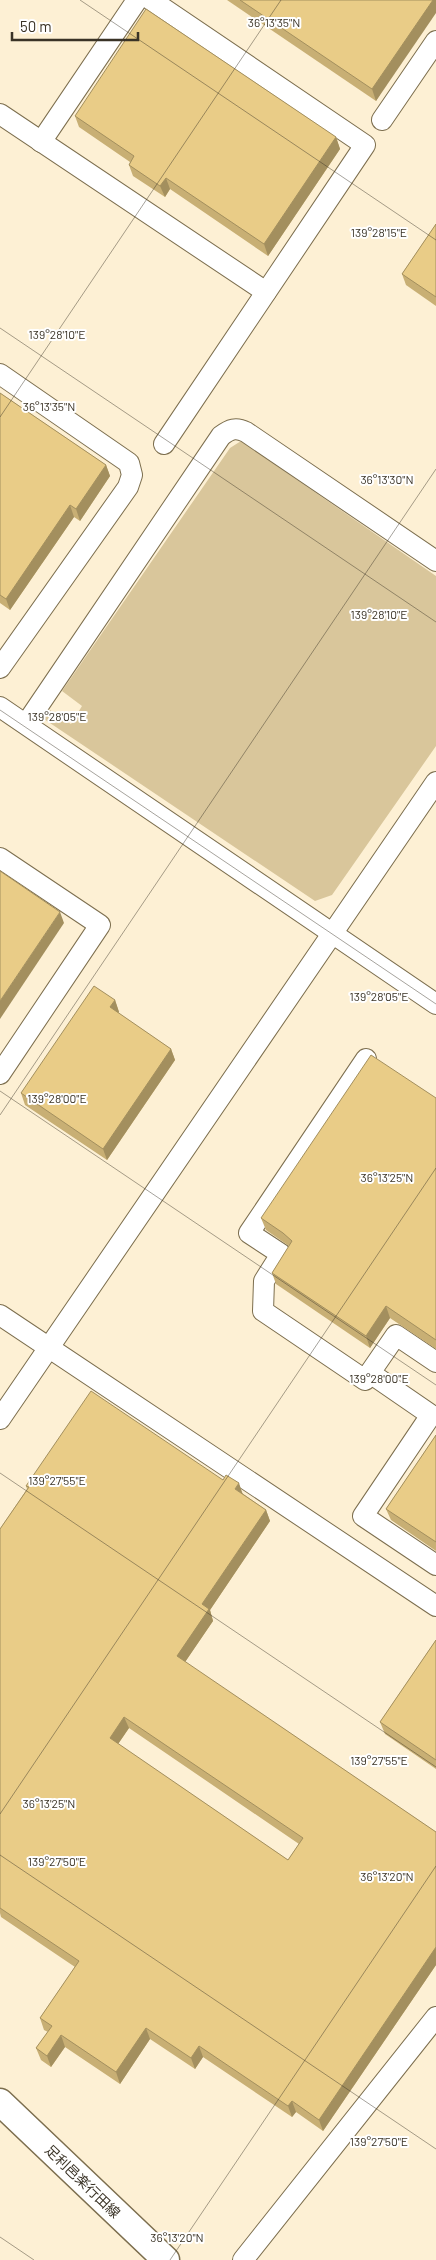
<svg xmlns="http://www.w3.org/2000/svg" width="436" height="2260" viewBox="0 0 436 2260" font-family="Barlow,'Noto Sans JP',sans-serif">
<rect width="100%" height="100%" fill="#fdf0d4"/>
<path fill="#d9c69b" d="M241,441L436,576V746L332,895L315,901L44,719L50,710L71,724L82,706L62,691L230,448Z"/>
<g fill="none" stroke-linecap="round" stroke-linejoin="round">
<g stroke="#7c6e4e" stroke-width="22">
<g id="minor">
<path d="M151,0L365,145L164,444"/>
<path d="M0,114L266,292"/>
<path d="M382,120L436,41"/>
<path d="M41,142L137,0"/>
<path d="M0,374L129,463L132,475L128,487L0,668"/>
<path d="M0,707L436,1004"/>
<path d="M26,724L221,436C230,429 236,427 246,432L436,561"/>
<path d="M0,858L100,925L0,1074"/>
<path d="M366,1059L249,1233L281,1254L264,1281L263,1311L365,1380L396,1335L436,1362"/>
<path d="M0,1315L436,1606"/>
<path d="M370,1373L431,1415L363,1516L436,1565"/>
<path d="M0,1419L436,782"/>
<path d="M243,2260L436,2017"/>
</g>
</g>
<g stroke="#7c6e4e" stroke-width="29">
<path id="major" d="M0,2102L166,2260"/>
</g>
<use href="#minor" stroke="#fff" stroke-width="20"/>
<use href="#major" stroke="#fff" stroke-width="26"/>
</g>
<g fill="#c8af74" fill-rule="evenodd">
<path d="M227,0H436L376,101Z"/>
<path d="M75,116L336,137L340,149L268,256L170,189L165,197L133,176L129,165L130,162L79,127Z"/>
<path d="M436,224V306L406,285L402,274Z"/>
<path d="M0,393L106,465L110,476L80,521L74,517L10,610L0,603Z"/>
<path d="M115,1000L119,1012L118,1013L171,1049L175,1060L107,1160L25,1105L21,1093Z"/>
<path d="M436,1098V1349L390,1318L370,1348L276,1284L272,1273L289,1246L266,1230L261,1218Z"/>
<path d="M436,1435V1551L391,1520L386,1509Z"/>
<path d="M26,1486L242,1493L266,1510L270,1521L210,1610L213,1621L185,1662L436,1832V1965L323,2131L296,2112L292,2117L203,2057L195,2069L150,2039L120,2084L65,2047L51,2067L41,2060L36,2048L48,2032L44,2030L40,2018L75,1967L1,1917L0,1913V1529L27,1489ZM129,1728L299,1844L288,1860L118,1744Z"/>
<path d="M436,1640V1769L385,1734L380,1722Z"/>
</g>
<g fill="#a38f5e">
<path d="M433,0H436V13L376,101L372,89Z"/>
<path d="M336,137L340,149L268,256L264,244Z"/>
<path d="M166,178L170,189L165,197L160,186Z"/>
<path d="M106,465L110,476L80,521L76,509Z"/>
<path d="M70,505L74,517L10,610L6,599Z"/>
<path d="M60,912L64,923L0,1019V1001Z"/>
<path d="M115,1000L119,1012L114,1018L110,1007Z"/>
<path d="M171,1049L175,1060L107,1160L103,1149Z"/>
<path d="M386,1306L390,1318L370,1348L366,1336Z"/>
<path d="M239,1483L243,1495L235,1489Z"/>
<path d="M266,1510L270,1521L210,1610L213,1621L181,1668L177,1656L202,1604Z"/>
<path d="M124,1717L129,1728L114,1750L110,1738Z"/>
<path d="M436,1947V1965L323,2131L319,2120Z"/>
<path d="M146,2028L150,2039L120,2084L116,2072Z"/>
<path d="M61,2035L65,2047L51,2067L47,2056Z"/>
<path d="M199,2046L203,2057L195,2069L191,2058Z"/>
<path d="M292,2101L296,2112L292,2117L288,2106Z"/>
</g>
<g fill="#e9cc87" stroke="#a38f5e" fill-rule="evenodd">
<path d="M240,0H433L372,89Z"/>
<path d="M146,9L336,137L264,244L166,178L160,186L129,165L134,156L75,116Z"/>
<path d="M436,224V297L402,274Z"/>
<path d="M0,393L106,465L76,509L70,505L6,599L0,595Z"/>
<path d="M0,871L60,912L0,1001Z"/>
<path d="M94,986L115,1000L110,1007L171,1049L103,1149L21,1093Z"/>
<path d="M371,1055L436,1098V1340L386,1306L366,1336L272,1273L292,1241L283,1233L261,1218Z"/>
<path d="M91,1391L223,1480L226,1475L239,1483L235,1489L266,1510L202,1604L209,1609L177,1656L436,1832V1947L319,2120L292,2101L288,2106L199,2046L191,2058L146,2028L116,2072L61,2035L47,2056L36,2048L52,2026L40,2018L79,1961L0,1908V1529L29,1487L26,1486ZM124,1717L303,1838L288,1860L110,1738Z"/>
<path d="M436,1435V1542L386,1509Z"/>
<path d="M436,1640V1760L380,1722Z"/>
</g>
<path fill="none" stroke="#3a3326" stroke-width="1" stroke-opacity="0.45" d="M80,0L436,240M0,328L436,622M0,417L281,0M0,710L436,1004M0,1091L436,1385M0,1115L436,469M0,1473L436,1767M0,1814L436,1168M0,1855L436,2149M0,2237L34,2260M170,2260L436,1866"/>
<g text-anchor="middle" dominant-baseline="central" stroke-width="4" stroke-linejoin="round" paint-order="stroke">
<g font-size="14" fill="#3a3326" stroke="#fff">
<text transform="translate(83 2181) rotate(44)">足利邑楽行田線</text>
</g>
</g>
<g font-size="12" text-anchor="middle" fill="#3a3326" stroke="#fff" stroke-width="4" stroke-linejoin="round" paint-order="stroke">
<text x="274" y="27">36°13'35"N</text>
<text x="379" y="237">139°28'15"E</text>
<text x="57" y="339">139°28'10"E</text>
<text x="49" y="411">36°13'35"N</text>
<text x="387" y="484">36°13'30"N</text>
<text x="379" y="619">139°28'10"E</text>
<text x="57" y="721">139°28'05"E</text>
<text x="379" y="1001">139°28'05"E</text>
<text x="57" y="1103">139°28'00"E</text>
<text x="387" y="1182">36°13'25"N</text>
<text x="379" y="1383">139°28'00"E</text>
<text x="57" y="1485">139°27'55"E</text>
<text x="379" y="1765">139°27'55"E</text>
<text x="49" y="1808">36°13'25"N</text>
<text x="57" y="1866">139°27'50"E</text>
<text x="387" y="1881">36°13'20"N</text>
<text x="379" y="2146">139°27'50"E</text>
<text x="177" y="2242">36°13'20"N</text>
</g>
<path d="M12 32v8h126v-8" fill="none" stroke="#3a3326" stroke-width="2.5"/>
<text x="20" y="32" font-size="15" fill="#3a3326" stroke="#ffffff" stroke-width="4" paint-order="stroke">50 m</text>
</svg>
